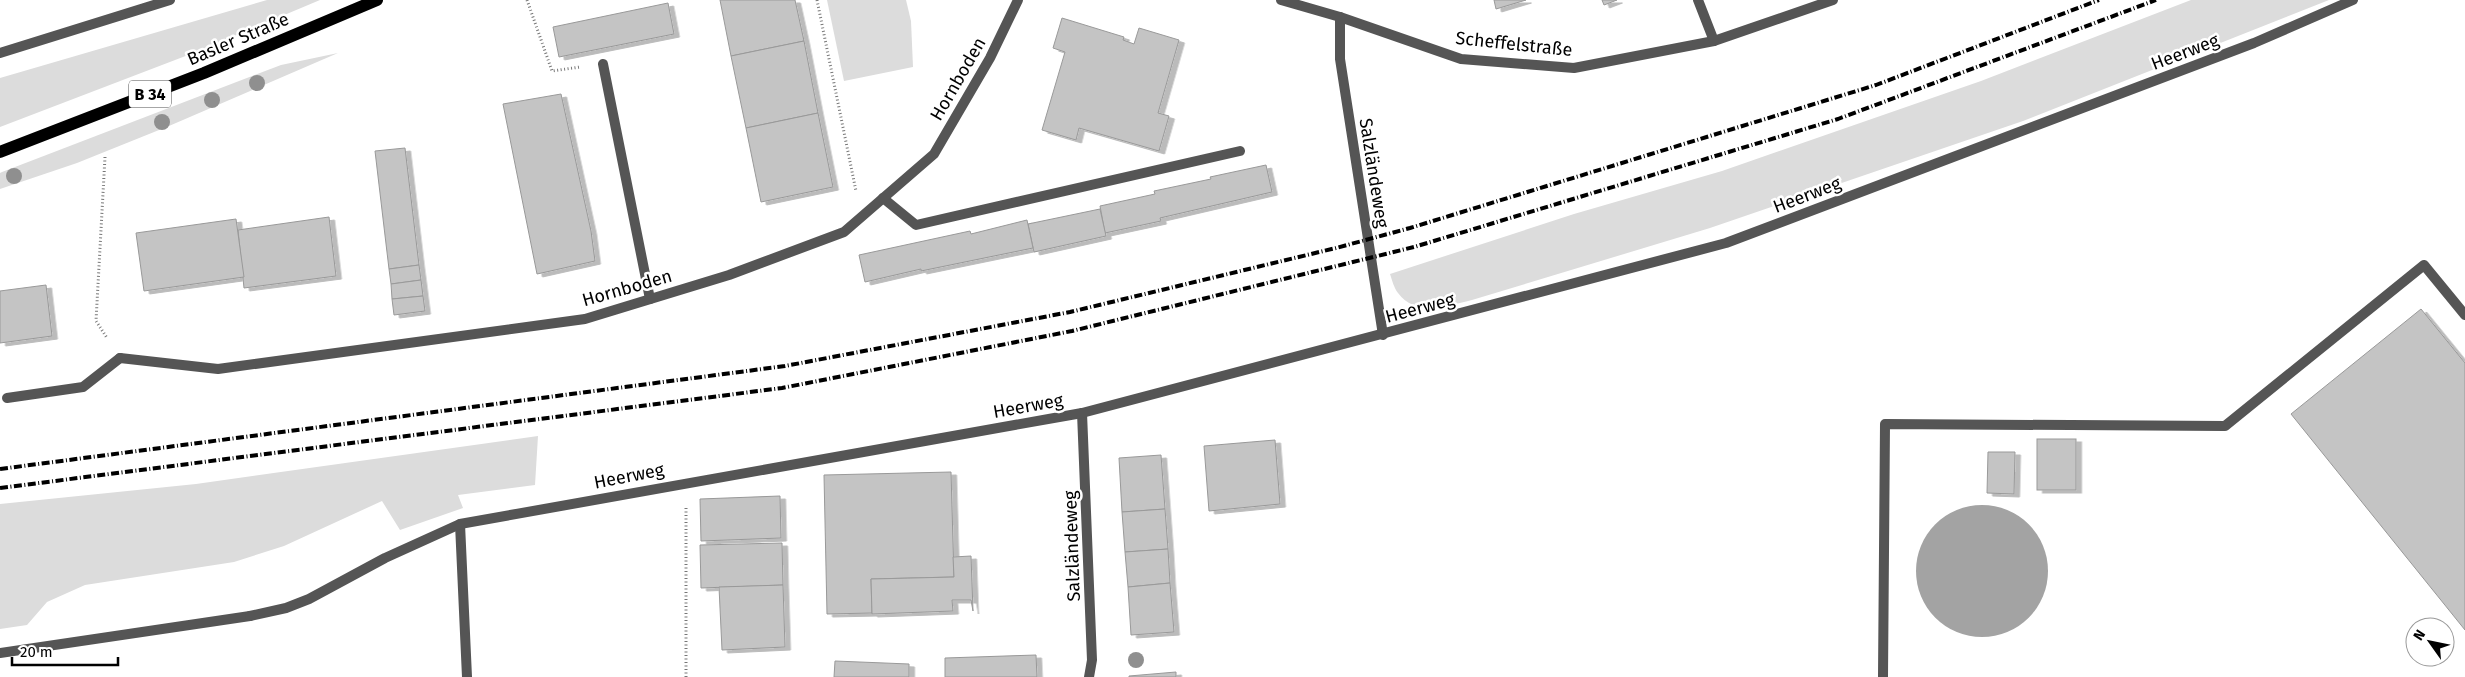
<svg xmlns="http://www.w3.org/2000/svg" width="2465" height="677" viewBox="0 0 2465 677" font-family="'Fira Sans',sans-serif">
<defs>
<filter id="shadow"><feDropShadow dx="5.5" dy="3" stdDeviation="0" flood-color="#0004"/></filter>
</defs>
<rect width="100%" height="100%" fill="#fff"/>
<g fill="#dcdcdc">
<path d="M267,0H320L196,52L0,127V78Z"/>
<path d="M827,0H906L911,21L913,67L844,81Z"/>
<path d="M2191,0H2329L2023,121L1710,228L1472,300C1448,306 1415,317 1398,293C1394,288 1392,280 1390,274L1574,214L1722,171L1981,81Z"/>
<path d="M338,53L169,126L77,163L0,189V173L2,172L281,65Z"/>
<path d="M538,436L535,485L458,495L463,508L400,530L382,501L284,546L234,562L85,585L47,602L27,625L0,629V504L196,484Z"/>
</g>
<circle fill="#a3a3a3" cx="1982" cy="571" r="66"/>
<g fill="#c4c4c4" stroke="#999" filter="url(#shadow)">
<path d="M720,0H795L804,41L731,56Z"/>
<path d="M1494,0H1526L1496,9Z"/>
<path d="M1602,0H1617L1604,5Z"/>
<path d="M668,3L674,34L559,57L553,27Z"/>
<path d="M1062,18L1124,37L1123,40L1134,44L1139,28L1179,40L1158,113L1169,116L1159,151L1079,128L1076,140L1042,130L1065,52L1053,48Z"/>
<path d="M804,41L818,113L746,128L731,56Z"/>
<path d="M561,94L591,231L595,261L537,274L503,104Z"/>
<path d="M818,113L833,187L761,202L746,128Z"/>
<path d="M405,148L419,265L389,269L375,151Z"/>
<path d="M1266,165L1272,192L1160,218L1161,221L1105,233L1100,206L1155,194L1154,191L1211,179L1210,177Z"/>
<path d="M1100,209L1106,236L1034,252L1028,224Z"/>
<path d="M329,217L336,276L244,288L238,230Z"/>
<path d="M236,219L244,277L144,291L136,233Z"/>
<path d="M1027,220L1033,248L921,271V269L865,282L859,255L970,231L971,234Z"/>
<path d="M419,265L421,280L391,284L389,269Z"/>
<path d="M421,280L423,296L392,299L391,284Z"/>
<path d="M46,285L52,336L0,343V291Z"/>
<path d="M423,296L425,311L394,315L392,299Z"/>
<path d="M2421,309L2465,363V630L2291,414Z"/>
<rect x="2037" y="439" width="39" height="51"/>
<path d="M1275,440L1280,504L1209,511L1204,446Z"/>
<path d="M1988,452H2015L2014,494L1987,493Z"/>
<path d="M1161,455L1165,509L1122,512L1119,458Z"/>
<path d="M951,472L954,577L871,579L872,613L827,614L824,475Z"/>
<path d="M780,496L781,538L701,541L700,499Z"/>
<path d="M1165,509L1168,549L1125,552L1122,512Z"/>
<path d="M782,543L783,585L701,588L700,545Z"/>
<path d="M1168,549L1170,583L1128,587L1125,552Z"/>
<path d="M971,556L973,611L971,600H952L953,611L872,614L871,579L954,577L953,557Z"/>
<path d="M1170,583L1174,632L1131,635L1128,587Z"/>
<path d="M783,585L785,647L722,650L719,587Z"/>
<path d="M1036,655L1037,677H945V658Z"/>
<path d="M835,661L909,664V677H834Z"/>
<path d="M1176,672V677H1129V676Z"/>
</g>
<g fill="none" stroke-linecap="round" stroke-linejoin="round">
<g stroke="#777" stroke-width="3" stroke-dasharray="1 2.5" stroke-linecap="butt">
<path d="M527,0L552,71L580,67"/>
<path d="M817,0L856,191"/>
<path d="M105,157L96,321L107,338"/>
<path d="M686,677V508"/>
</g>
<g stroke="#555" stroke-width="10">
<path d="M603,64L650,299"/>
<path d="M883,198L916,225L1240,151"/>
<path d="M7,398L83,387L120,358"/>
<path d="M1082,413L1092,660L1089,677"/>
<path d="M460,524L467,677"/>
<path d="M0,653L250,616"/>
<path d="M1883,677L1885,424L2225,426L2424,265L2465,315"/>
</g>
<g stroke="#555" stroke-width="10">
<path d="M1281,0L1340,17L1461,59L1574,68L1714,41L1833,0"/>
<path d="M1698,0L1714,41"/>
<path d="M1340,17V59L1383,335"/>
<path d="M0,53L170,0"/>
<path d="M120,358L218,369L585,319L729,275L844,232L934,154L990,58L1018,0"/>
<path d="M250,616L286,608L309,599L385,558L460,524L1082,413L1726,243L2254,43L2353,0"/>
</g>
<path stroke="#000" stroke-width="12" d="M0,152L204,73L377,0"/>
<g stroke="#000" stroke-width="4" stroke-dasharray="8 2.5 1 2.5" stroke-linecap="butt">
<path d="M0,469L785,366L1070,312L1336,248L1410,228L1876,85L2099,0"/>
<path d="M0,488L782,388L1072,331L1414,247L1838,119L2156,0"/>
</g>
</g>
<g fill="#8f8f8f">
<circle cx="257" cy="83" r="8"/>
<circle cx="212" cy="100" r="8"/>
<circle cx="162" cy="122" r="8"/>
<circle cx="14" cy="176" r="8"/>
<circle cx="1136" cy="660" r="8"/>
</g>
<g text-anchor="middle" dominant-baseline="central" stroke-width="5" stroke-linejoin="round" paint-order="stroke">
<rect fill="#fff" stroke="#4c4c4c" stroke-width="1" x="129" y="80.5" width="42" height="27" rx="4"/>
<g font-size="16" font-weight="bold" fill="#000">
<text x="150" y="94">B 34</text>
</g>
<g font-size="18" fill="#000" stroke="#fff">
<text transform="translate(238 39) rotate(-23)">Basler Straße</text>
<text transform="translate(1514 44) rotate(6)">Scheffelstraße</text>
<text transform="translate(2185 52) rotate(-21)">Heerweg</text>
<text transform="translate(958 79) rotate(-60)">Hornboden</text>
<text transform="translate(1374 173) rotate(81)">Salzländeweg</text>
<text transform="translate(1807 195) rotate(-21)">Heerweg</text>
<text transform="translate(627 288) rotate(-16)">Hornboden</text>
<text transform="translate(1420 308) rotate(-15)">Heerweg</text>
<text transform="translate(1028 406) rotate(-10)">Heerweg</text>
<text transform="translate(629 476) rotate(-11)">Heerweg</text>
<text transform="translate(1072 546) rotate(-92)">Salzländeweg</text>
</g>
</g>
<g transform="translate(2430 642) rotate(303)"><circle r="24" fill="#ffffff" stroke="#999999"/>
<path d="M0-4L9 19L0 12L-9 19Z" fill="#000000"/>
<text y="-8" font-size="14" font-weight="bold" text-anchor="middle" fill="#000000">N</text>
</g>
<path d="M12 657v8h106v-8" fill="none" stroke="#000000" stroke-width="2.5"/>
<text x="20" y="657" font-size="15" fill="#000000" stroke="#ffffff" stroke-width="4" paint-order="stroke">20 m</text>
</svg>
